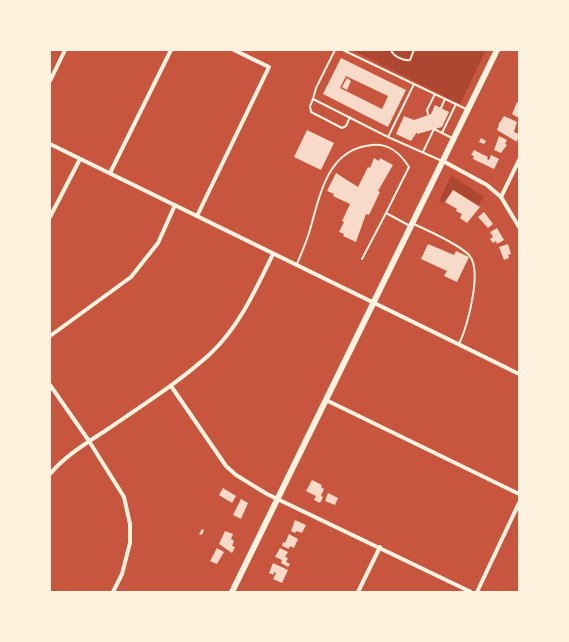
<svg xmlns="http://www.w3.org/2000/svg" width="569" height="642" viewBox="0 0 569 642" font-family="'PT Sans',sans-serif">
<rect width="100%" height="100%" fill="#c8553d"/>
<g fill="#ae4732">
<path d="M352,50H486L460,104Z"/>
<path d="M451,175L484,197L478,205L453,190L445,202L443,201L441,203L439,202Z"/>
</g>
<g fill="#f7dbc8" fill-rule="evenodd">
<path d="M341,58L406,90L388,127L323,94ZM346,76L388,96L382,109L340,88Z"/>
<path d="M347,78L351,81L347,90L342,87Z"/>
<path d="M517,102L519,103V118L512,114Z"/>
<path d="M435,105L449,112L442,127L417,134V132L411,141L396,134L404,116L414,120L431,114Z"/>
<path d="M504,116L517,122L514,132L519,134L517,142L497,130L499,125H498Z"/>
<path d="M307,130L334,143L321,170L294,157Z"/>
<path d="M499,136L507,140L505,144L507,145L501,153L494,150Z"/>
<path d="M481,138L486,141L484,144L479,142Z"/>
<path d="M474,150L488,157L487,159L489,160L491,155L499,159L494,169L473,159L474,156L471,155Z"/>
<path d="M374,158L379,161L380,158L393,165L378,191L380,192L369,215L366,214L356,242L343,236L344,234L339,232L344,222L342,221L350,204L333,196L334,194L327,191L336,173L358,187L368,167L370,168Z"/>
<path d="M453,190L480,207L467,223L460,218L462,214L456,211L457,209L445,202Z"/>
<path d="M484,212L493,224L488,228L478,217Z"/>
<path d="M497,228L504,240L497,244L496,241L493,243L490,239L493,237L490,232Z"/>
<path d="M428,244L454,255L456,251L469,257L457,282L444,276L447,271L421,259Z"/>
<path d="M508,244L511,254L508,255L509,258L504,260L499,247Z"/>
<path d="M312,480L322,485L321,487L324,489L321,496L323,497L320,503L314,500L316,496L306,491Z"/>
<path d="M223,488L236,496L232,503L219,495Z"/>
<path d="M328,493L338,498L335,505L325,501Z"/>
<path d="M241,499L248,503L241,519L233,515Z"/>
<path d="M295,520L306,525L302,533L296,531L295,533L291,531Z"/>
<path d="M202,529L204,530L202,535L199,534Z"/>
<path d="M225,531L233,534L231,539L234,541L232,546L235,547L232,553L219,544Z"/>
<path d="M289,534L298,539L294,548L290,546L289,549L282,546L283,542L285,543Z"/>
<path d="M217,548L224,552L217,564L210,561Z"/>
<path d="M280,548L288,552L285,557L288,558L286,562L290,564L288,567L281,563L282,560L275,557Z"/>
<path d="M273,563L288,570L282,583L273,579L276,573L274,572L273,575L269,573Z"/>
</g>
<g fill="none" stroke-linecap="round" stroke-linejoin="round">
<g stroke="#fff3e0" stroke-width="2">
<path d="M335,50L316,88L313,99L388,137L442,161"/>
<path d="M343,50L466,109"/>
<path d="M391,50C393,56 403,61 410,60L414,50"/>
<path d="M313,99L310,106L311,112L342,128L346,126L350,117"/>
<path d="M441,108L445,99"/>
<path d="M428,114L427,110L435,94"/>
<path d="M388,137L414,84"/>
<path d="M452,138L442,133L456,104"/>
<path d="M423,152L434,129L442,133"/>
<path d="M414,224C432,233 453,241 468,254C484,268 467,327 459,344"/>
<path d="M362,259L386,213L410,226"/>
<path d="M297,264C301,254 306,243 309,233C320,197 326,149 372,145C389,143 400,153 409,167L386,213"/>
</g>
<g stroke="#fff3e0" stroke-width="4">
<path d="M50,81L65,50"/>
<path d="M50,144L519,374"/>
<path d="M443,161L487,185L501,197L519,227"/>
<path d="M110,173L171,50"/>
<path d="M501,197L519,160"/>
<path d="M197,216L269,67L234,50"/>
<path d="M50,217L80,159"/>
<path d="M50,336L131,277L158,243L175,205"/>
<path d="M50,385L89,441L124,497L130,524V543L122,574L113,592"/>
<path d="M171,386L226,466L236,475L267,494L471,592"/>
<path d="M326,400L519,494"/>
<path d="M50,474C65,456 85,444 105,431C141,406 178,383 210,354C239,327 256,289 273,254"/>
<path d="M358,592L380,547"/>
<path d="M477,592L519,503"/>
</g>
<path stroke="#fff3e0" stroke-width="6" d="M232,592L497,50"/>
</g>
<rect width="569" height="642" fill="none" stroke="#fff3e0" stroke-width="102"/>
</svg>
